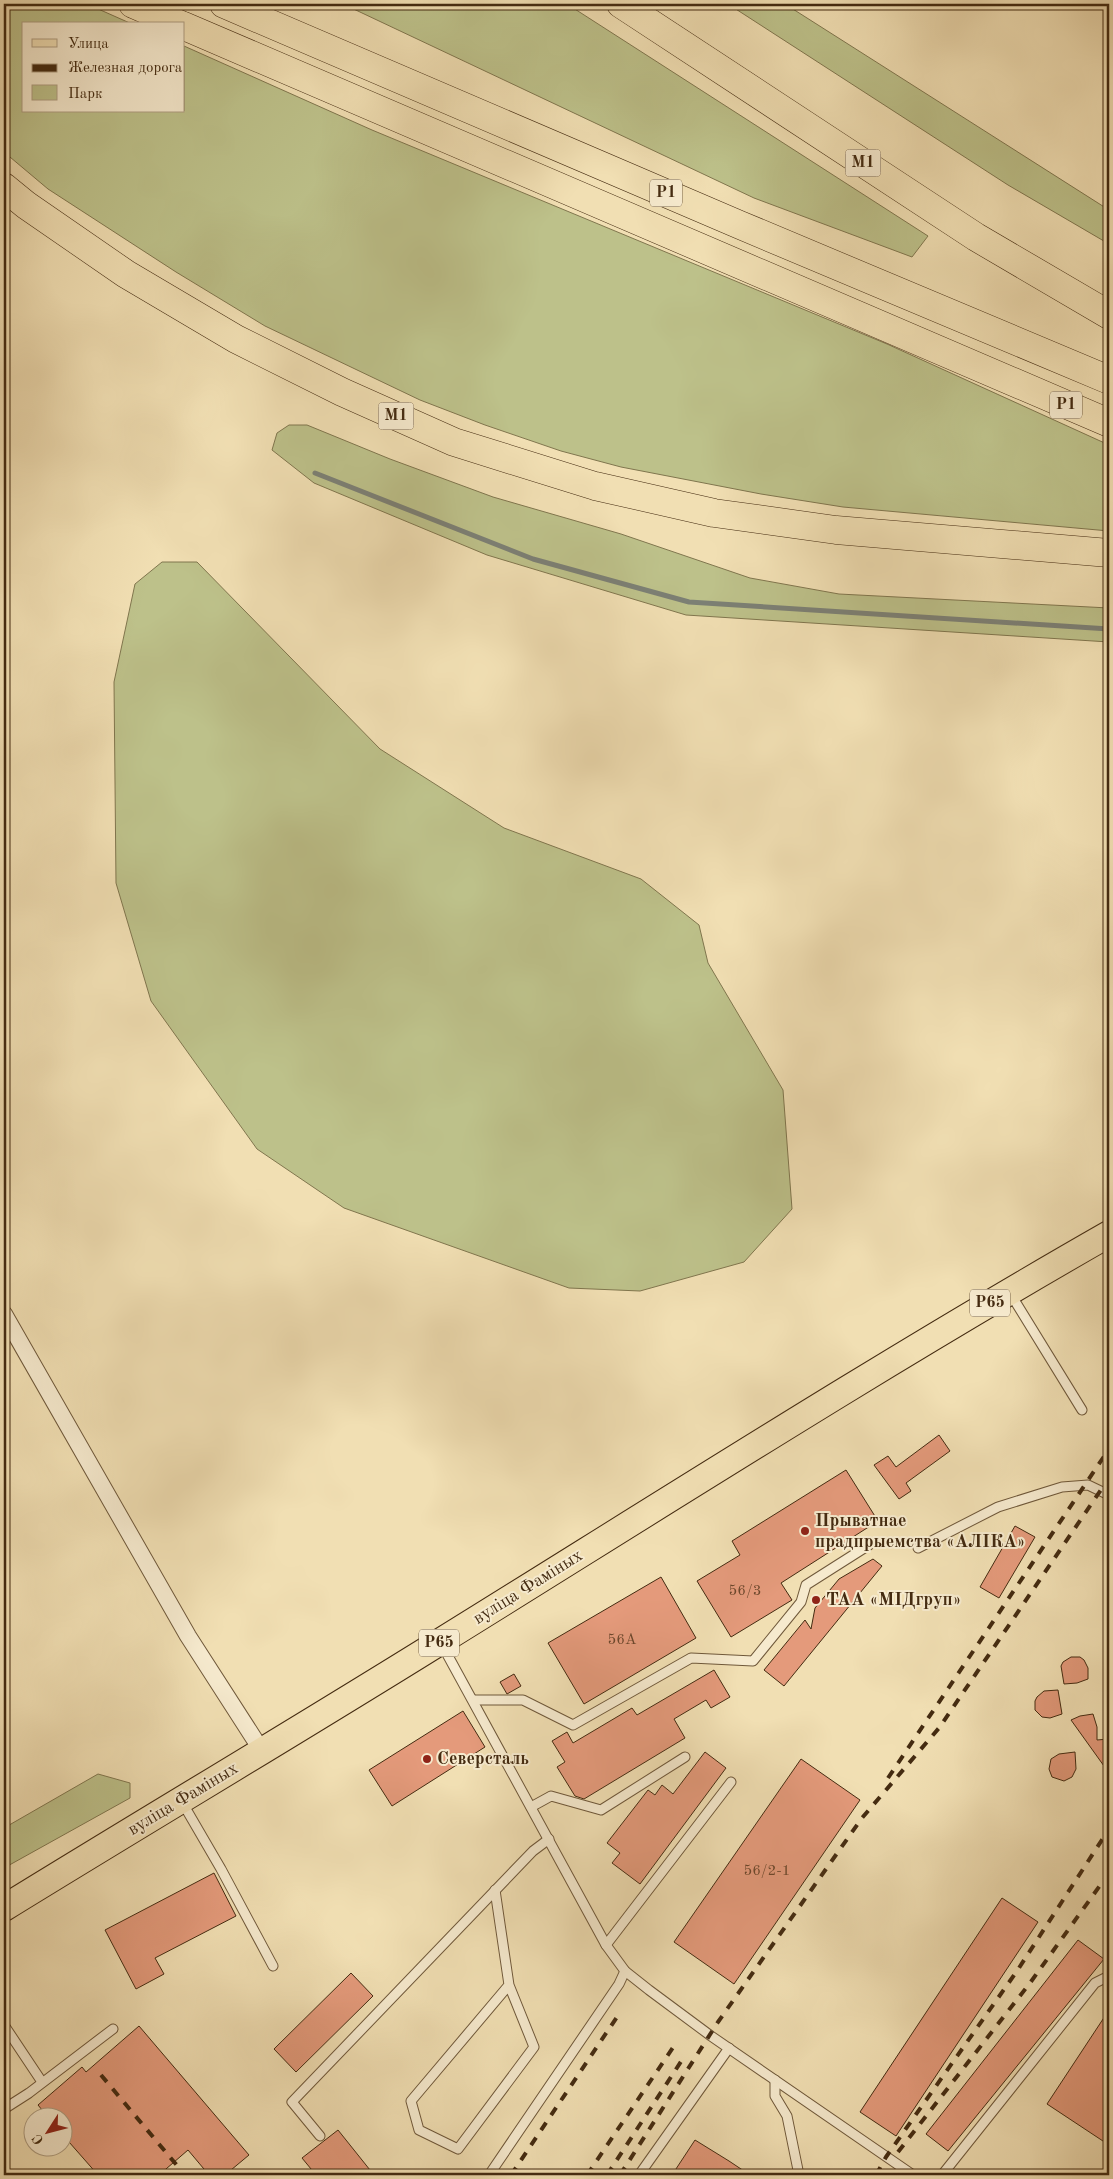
<svg xmlns="http://www.w3.org/2000/svg" width="1113" height="2179" viewBox="0 0 1113 2179" font-family="'Old Standard TT',serif">
<rect width="100%" height="100%" fill="#f1dfb3"/>
<filter id="stains"><feTurbulence type="fractalNoise" baseFrequency=".004" numOctaves="4"/><feColorMatrix values="0 0 0 0 .2 0 0 0 0 .09 0 0 0 0 .02 0 0 0 .5 -.17"/></filter>
<radialGradient id="worn" r=".72"><stop offset=".6" stop-color="#630" stop-opacity="0"/><stop offset="1" stop-color="#630" stop-opacity=".3"/></radialGradient>
<g fill="#bdc18a" stroke="#80764e">
<path d="M4,4H87L132,24H24V111H184V46L372,130L887,344L1109,445V531L843,507L761,494L621,467L561,451L485,425L420,400L265,326L176,272L48,189L4,152Z"/>
<path d="M343,4H567L928,236L912,257L754,198Z"/>
<path d="M728,4H785L1109,210V244L1008,185Z"/>
<path d="M289,425H307L390,459L493,497L621,534L750,578L839,594L1109,608V642L686,615L487,555L314,483L272,450L277,433Z"/>
<path d="M162,562H197L380,749L504,828L641,879L699,925L708,963L783,1090L792,1209L744,1262L640,1291L569,1288L344,1208L257,1149L151,1001L116,883L114,682L135,584Z"/>
<path d="M98,1774L130,1783V1798L4,1868V1828Z"/>
</g>
<g fill="none" stroke-linecap="round" stroke-linejoin="round">
<path stroke="#7c8075" stroke-width="5" d="M315,473L533,559L689,602L1109,629"/>
</g>
<g fill="#e49a7b" stroke="#442b11">
<path d="M939,1435L950,1451L906,1483L911,1491L899,1499L874,1465L888,1456L896,1467Z"/>
<path d="M846,1470L878,1521L781,1583L792,1600L731,1637L697,1581L740,1555L732,1541Z"/>
<path d="M1015,1526L1035,1537L999,1598L980,1587Z"/>
<path d="M873,1559L882,1566L784,1686L764,1670L805,1620L811,1629L815,1608L839,1579Z"/>
<path d="M661,1577L696,1638L584,1704L548,1643Z"/>
<path d="M1071,1657H1080L1084,1660L1088,1668V1679L1077,1683L1064,1684L1061,1666L1063,1662Z"/>
<path d="M714,1670L730,1697L711,1708L706,1700L674,1719L685,1738L584,1799L575,1796L557,1767L565,1762L552,1741L567,1732L573,1743L632,1708L637,1715Z"/>
<path d="M514,1674L521,1686L507,1694L500,1682Z"/>
<path d="M1058,1690L1062,1714L1050,1718L1042,1717L1035,1710V1701L1037,1697L1044,1691Z"/>
<path d="M463,1711L485,1747L392,1806L369,1770Z"/>
<path d="M1093,1714L1097,1727V1740L1109,1739V1773L1071,1720L1080,1716Z"/>
<path d="M705,1752L726,1768L640,1884L612,1863L620,1853L607,1843L648,1790L655,1795L662,1785L673,1794Z"/>
<path d="M1075,1752L1076,1769L1072,1777L1064,1781L1052,1777L1049,1769L1051,1759L1059,1754Z"/>
<path d="M801,1759L860,1800L734,1984L674,1942Z"/>
<path d="M214,1873L236,1916L155,1958L164,1974L136,1989L105,1930Z"/>
<path d="M1002,1898L1038,1922L896,2136L860,2112Z"/>
<path d="M1078,1940L1104,1959L948,2151L926,2134Z"/>
<path d="M351,1973L373,1996L296,2072L274,2049Z"/>
<path d="M1109,2010V2145L1047,2104Z"/>
<path d="M139,2026L249,2155L225,2175H209L188,2150L159,2175H98L62,2134V2116H47L38,2105L82,2067L86,2072Z"/>
<path d="M338,2130L374,2175H316L302,2158Z"/>
<path d="M695,2140L729,2161L750,2175H672Z"/>
</g>
<g fill="none" stroke-linecap="round" stroke-linejoin="round">
<g stroke="#6f583a" stroke-width="11">
<g id="lane">
<path d="M1010,1293L1082,1410"/>
<path d="M918,1548L998,1507L1062,1487L1088,1485L1109,1495"/>
<path d="M441,1643L606,1945L625,1971L649,1990L711,2036L913,2175"/>
<path d="M473,1700H523L573,1725L691,1658L753,1661L801,1602L806,1585L869,1545"/>
<path d="M182,1802L221,1869L273,1966"/>
<path d="M531,1807L551,1796L601,1810L685,1757"/>
<path d="M495,1890L509,1985L411,2101L419,2130L458,2149L534,2047L509,1985"/>
<path d="M606,1945L731,1782"/>
<path d="M4,2025L42,2082"/>
<path d="M775,2080V2096L787,2116L799,2175"/>
<path d="M4,2109L29,2093L113,2029"/>
<path d="M320,2136L292,2102L533,1851L549,1839"/>
<path d="M489,2175L619,1984L625,1971"/>
<path d="M639,2175L729,2048"/>
<path d="M942,2175L1095,1983L1109,1976"/>
</g>
</g>
<g stroke="#6f583a" stroke-width="18">
<path id="street" d="M4,1314L188,1636L262,1751"/>
</g>
<g stroke="#442b11" stroke-width="28">
<path id="primary" d="M4,1908C150,1818 297,1731 443,1640C664,1503 883,1363 1109,1234"/>
</g>
<g stroke="#442b11" stroke-width="29">
<g id="highway">
<path d="M133,4L179,24"/>
<path d="M224,4L740,225L1109,380"/>
<path d="M621,4L976,237L1109,315"/>
<path d="M184,26L1109,423"/>
<path d="M4,187L26,205L126,274L236,339L342,392L454,442L595,486L714,513L836,530L1109,553"/>
</g>
</g>
<use href="#lane" stroke="#f6eace" stroke-width="9"/>
<use href="#street" stroke="#f6eace" stroke-width="16"/>
<use href="#primary" stroke="#f1dfb3" stroke-width="26"/>
<use href="#highway" stroke="#f1dfb3" stroke-width="28"/>
<g stroke="#442b11" stroke-width="4" stroke-dasharray="9 9" stroke-linecap="butt">
<path d="M888,1778L1109,1449"/>
<path d="M101,2075L185,2175"/>
<path d="M898,2152L1030,1983L1109,1873"/>
<path d="M511,2175L621,2011"/>
<path d="M587,2175L674,2046"/>
<path d="M607,2175L684,2057"/>
<path d="M620,2175L718,2022L862,1818L939,1728L1109,1478"/>
<path d="M876,2175L886,2157L1017,1971L1109,1829"/>
</g>
</g>
<g fill="#8f2418" stroke="#f6eace" stroke-width="2">
<circle cx="805" cy="1531" r="5"/>
<circle cx="816" cy="1600" r="5"/>
<circle cx="427" cy="1759" r="5"/>
</g>
<g text-anchor="middle" dominant-baseline="central" stroke-width="4" stroke-linejoin="round" paint-order="stroke">
<g font-size="15" fill="#6c472c">
<text x="745" y="1591">56/3</text>
<text x="622" y="1640">56А</text>
<text x="767" y="1871">56/2-1</text>
</g>
<g fill="#f6eace" stroke="#79644a" stroke-width="1">
<rect x="845.5" y="149.5" width="35" height="27" rx="4"/>
<rect x="650" y="179.5" width="32" height="27" rx="4"/>
<rect x="1050" y="391.5" width="32" height="27" rx="4"/>
<rect x="378.5" y="402.5" width="35" height="27" rx="4"/>
<rect x="970" y="1289.5" width="40" height="27" rx="4"/>
<rect x="419" y="1629.5" width="40" height="27" rx="4"/>
</g>
<g font-size="16" font-weight="bold" fill="#442b11">
<text x="863" y="163">М1</text>
<text x="666" y="193">Р1</text>
<text x="1066" y="405">Р1</text>
<text x="396" y="416">М1</text>
<text x="990" y="1303">Р65</text>
<text x="439" y="1643">Р65</text>
</g>
<g font-size="18" font-weight="bold" fill="#442b11" stroke="#f6eace" text-anchor="start">
<text x="815" y="1521">Прыватнае<tspan x="815" dy="21">прадпрыемства «АЛІКА»</tspan></text>
<text x="826" y="1600">ТАА «МІДгруп»</text>
<text x="437" y="1759">Северсталь</text>
</g>
<g font-size="18" fill="#442b11" stroke="#f6eace">
<text transform="translate(528 1587) rotate(-32)">вуліца Фаміных</text>
<text transform="translate(183 1799) rotate(-31)">вуліца Фаміных</text>
</g>
</g>
<rect width="1113" height="2179" fill="none" stroke="#f1dfb3" stroke-width="20"/>
<rect x="5" y="5" width="1103" height="2169" fill="none" stroke="#442b11" stroke-width="2.5"/>
<rect x="10" y="10" width="1093" height="2159" fill="none" stroke="#442b11"/>
<rect x="22" y="22" width="162" height="90" fill="#f6eace" stroke="#af9e82"/>
<rect x="32" y="39" width="25" height="8" fill="#f1dfb3" stroke="#af9e82"/>
<text x="68" y="48" font-size="15" fill="#442b11">Улица</text>
<rect x="32" y="64" width="25" height="8" fill="#442b11" stroke="#af9e82"/>
<text x="68" y="72" font-size="15" fill="#442b11">Железная дорога</text>
<rect x="32" y="85" width="25" height="15" fill="#bdc18a" stroke="#af9e82"/>
<text x="68" y="98" font-size="15" fill="#442b11">Парк</text>
<g transform="translate(48 2132) rotate(234)"><circle r="24" fill="#f6eace" stroke="#af9e82"/>
<path d="M0-4L9 19L0 12L-9 19Z" fill="#8f2418"/>
<text y="-8" font-size="14" font-weight="bold" text-anchor="middle" fill="#442b11">С</text>
</g>
<rect width="100%" height="100%" filter="url(#stains)"/>
<rect width="100%" height="100%" fill="url(#worn)"/>
</svg>
